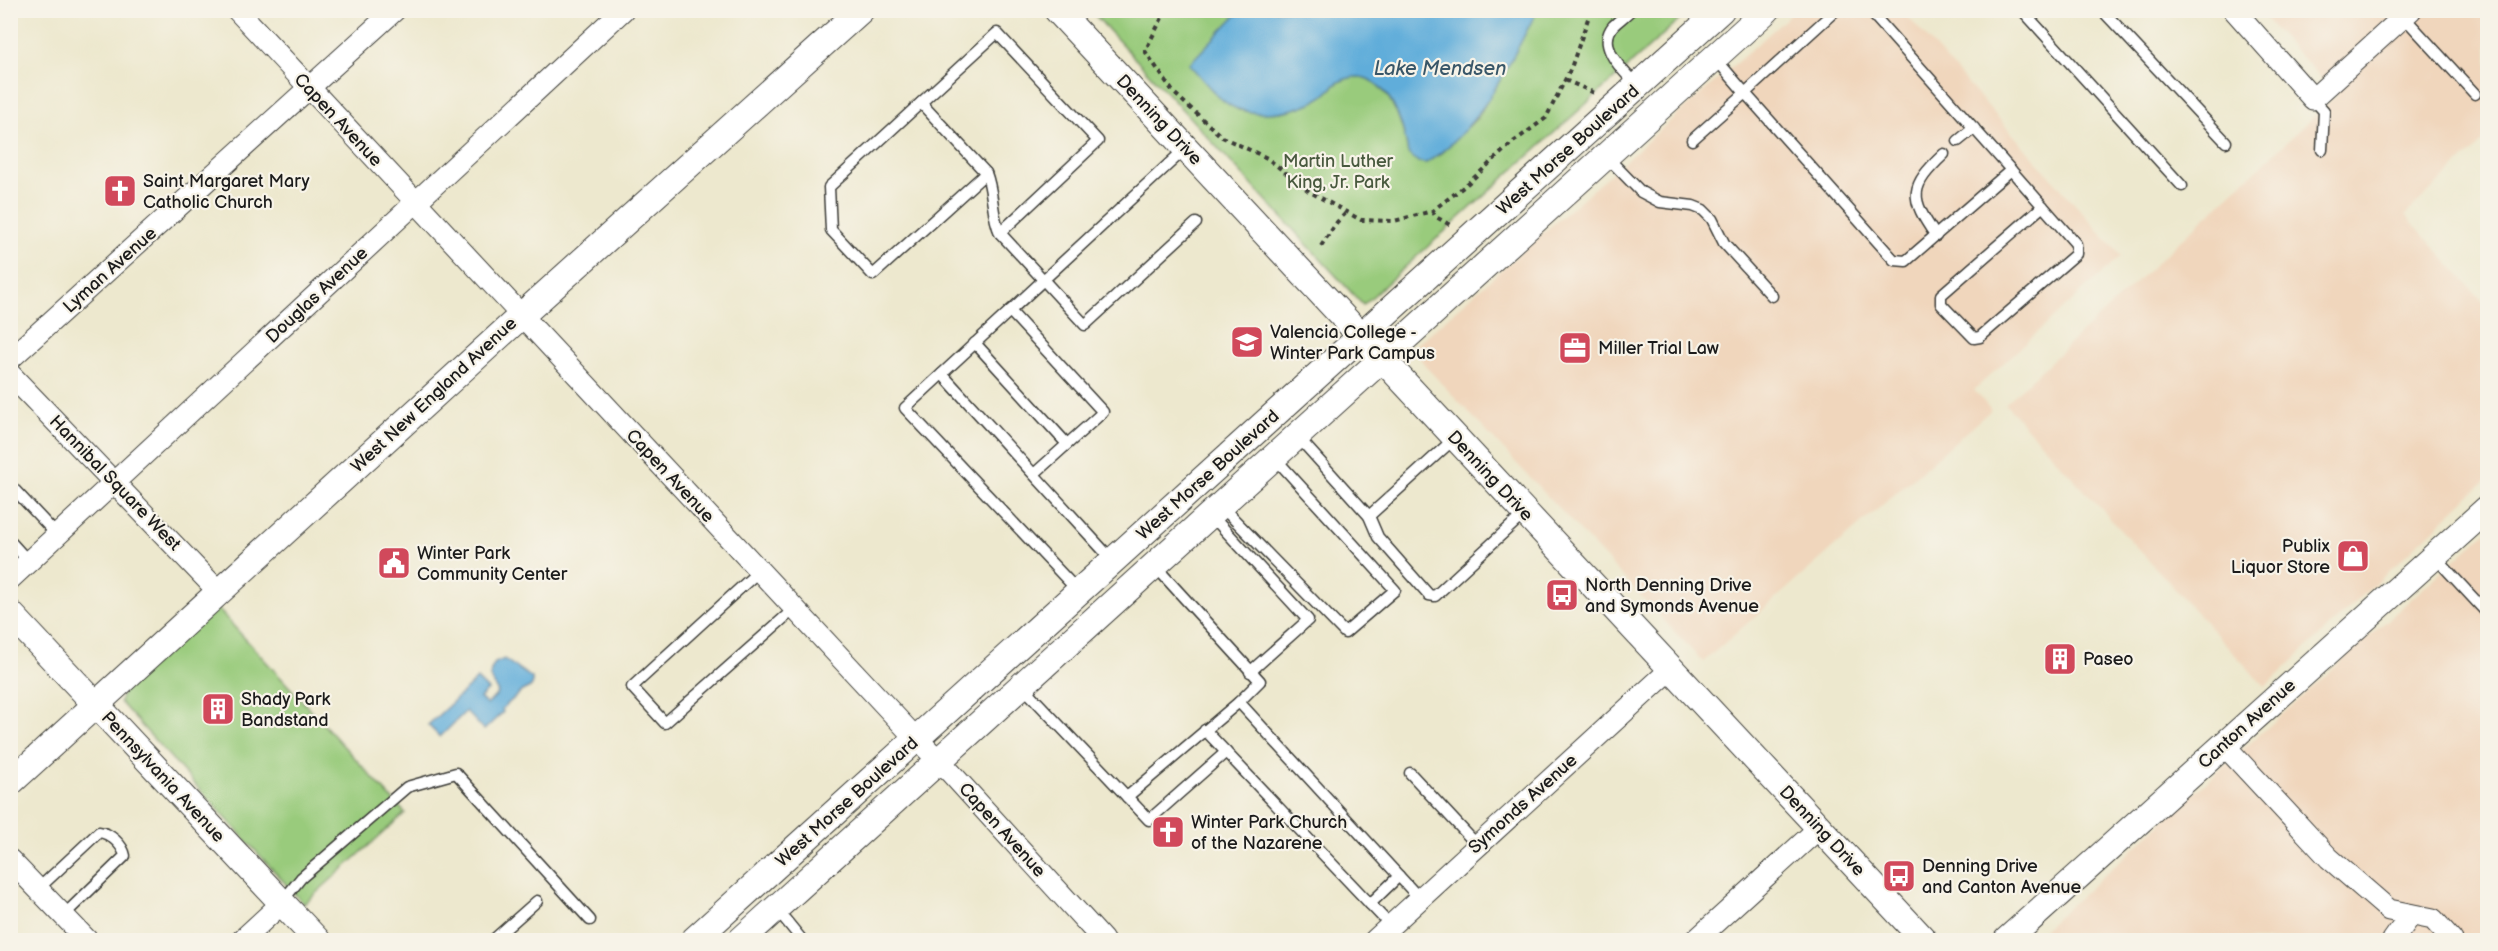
<svg xmlns="http://www.w3.org/2000/svg" width="2498" height="951" viewBox="0 0 2498 951" font-family="'Balsamiq Sans',sans-serif">
<rect width="100%" height="100%" fill="#f7f3e8"/>
<filter id="ink" filterUnits="userSpaceOnUse"><feTurbulence type="fractalNoise" baseFrequency=".0167" numOctaves="2"/><feDisplacementMap in="SourceGraphic" scale="12" xChannelSelector="R" yChannelSelector="G"/><feConvolveMatrix kernelMatrix="1 2 1 2 8 2 1 2 1" color-interpolation-filters="sRGB"/></filter>
<filter id="wash" filterUnits="userSpaceOnUse"><feTurbulence type="fractalNoise" baseFrequency=".008" numOctaves="4" result="noise"/><feDisplacementMap in="SourceGraphic" scale="24" xChannelSelector="R" yChannelSelector="G"/><feGaussianBlur stdDeviation="1.35" result="paint"/><feColorMatrix in="noise" values="0 0 0 0 0 0 0 0 0 0 0 0 0 0 0 0 0 1.4 0 .05"/><feComposite in="paint" operator="in"/></filter>
<g filter="url(#wash)">
<rect width="100%" height="100%" fill="#ede8ce"/>
<g fill="#f0d6bc">
<path d="M1795,11H1903L2121,256L1974,390L1991,410L1703,662L1427,368L1413,348Z"/>
<path d="M2258,11H2487V138L2405,215L2487,306V479L2265,687L2005,404L2337,95Z"/>
<path d="M2487,531V940H2032L2248,745Z"/>
</g>
<g fill="#99cb7c" stroke="#5a744c" stroke-width="1.5">
<path d="M1091,11H1241L1227,26L1238,110C1252,111 1266,114 1280,112C1292,110 1313,103 1323,96C1329,92 1334,84 1341,81C1382,60 1404,123 1408,153L1438,156L1478,117L1537,11H1689L1363,305Z"/>
<path d="M217,608L405,813L304,904L120,702L124,690Z"/>
</g>
<g fill="#61adda" stroke="#3e647b" stroke-width="1.5">
<path d="M1241,10H1537V11C1508,66 1481,129 1426,163L1418,162L1408,153C1404,122 1383,61 1341,81C1333,84 1328,94 1320,98C1297,112 1261,118 1235,108C1218,101 1202,78 1189,64Z"/>
<path d="M504,659L532,678V686L522,691L502,709L503,712L484,730L466,711L440,737L428,725L477,679L488,690L480,698L487,705L498,693C494,681 485,677 495,663Z"/>
</g>
</g>
<g filter="url(#ink)">
<g fill="none" stroke-linecap="round" stroke-linejoin="round">
<g stroke="#3b3b37" stroke-width="13">
<g id="service">
<path d="M1631,10C1625,16 1618,21 1613,26C1596,47 1624,71 1637,86"/>
<path d="M2022,10L2182,186"/>
<path d="M2102,10L2226,142"/>
<path d="M2404,17L2475,94"/>
<path d="M1715,58L1745,93L1836,10"/>
<path d="M2313,99L2324,111L2322,150"/>
<path d="M921,103L986,173C994,193 991,214 1000,233"/>
<path d="M1692,140L1745,93L1894,260L1906,261L2011,170L1869,10"/>
<path d="M1958,141L1974,128"/>
<path d="M1606,156L1641,192L1660,202L1693,206L1703,210L1712,219L1724,243L1772,296"/>
<path d="M2011,170L2076,244V254L1980,337L1974,338L1941,304V295L2043,206"/>
<path d="M986,173L873,275L831,230L829,187L997,33L1098,141L1000,233L1085,325L1196,223"/>
<path d="M1936,236C1909,197 1909,187 1944,154"/>
<path d="M1010,311L1103,412L1034,474"/>
<path d="M975,343L1067,444"/>
<path d="M942,374L1113,561"/>
<path d="M1298,437L1369,516L1378,537L1429,595L1435,596L1525,513"/>
<path d="M10,485L57,535"/>
<path d="M1221,506L1345,633L1395,590L1274,457"/>
<path d="M1211,515L1308,620L1250,672"/>
<path d="M1369,516L1455,438"/>
<path d="M10,541L29,562"/>
<path d="M2435,557L2488,614"/>
<path d="M759,571L632,687L665,723L794,609"/>
<path d="M1079,592L905,408L1185,149"/>
<path d="M1022,686L1149,820L1226,752"/>
<path d="M1239,702L1420,899"/>
<path d="M1205,730L1391,926"/>
<path d="M1410,773L1478,846"/>
<path d="M1127,797L1239,702L1260,681L1155,566"/>
<path d="M38,889L99,832C110,833 123,845 125,856L63,916"/>
<path d="M281,903L301,878L407,787L456,773L590,920"/>
<path d="M1370,904L1399,876"/>
<path d="M776,908L802,940"/>
<path d="M493,940L537,901"/>
</g>
</g>
<g stroke="#3b3b37" stroke-width="23">
<g id="minor">
<path d="M237,10L907,729L950,772L1103,940"/>
<path d="M2234,10L2313,99L2411,10"/>
<path d="M10,359L395,10"/>
<path d="M10,374L219,592"/>
<path d="M10,579L623,10"/>
<path d="M2224,745L2329,858L2389,910L2433,919L2452,940"/>
<path d="M10,860L87,940"/>
<path d="M242,940L281,904"/>
<path d="M1375,940L1671,669"/>
<path d="M1696,940L1819,828"/>
<path d="M2393,940L2411,915"/>
</g>
</g>
<g stroke="#3b3b37" stroke-width="28">
<g id="tertiary">
<path d="M1057,10L1924,940"/>
<path d="M10,613L317,940"/>
<path d="M10,783L521,316L861,10"/>
<path d="M694,940L1721,10"/>
<path d="M741,940L1767,10"/>
<path d="M2007,940L2488,508"/>
</g>
</g>
<g stroke="#3b3b37" stroke-width="4" stroke-dasharray="4.5 4.5" stroke-linecap="butt">
<path d="M1166,10L1145,51L1174,93L1222,137L1267,158L1310,192L1361,220L1394,221L1432,211L1466,185L1512,143L1546,118L1571,68L1591,10"/>
<path d="M1565,80L1597,94"/>
<path d="M1432,211L1436,217L1452,226"/>
<path d="M1321,246L1337,222L1347,212"/>
</g>
<use href="#service" stroke="#fff" stroke-width="10"/>
<use href="#minor" stroke="#fff" stroke-width="21"/>
<use href="#tertiary" stroke="#fff" stroke-width="26"/>
</g>
</g>
<defs>
<g id="church-square" transform="scale(1.725)"><rect x="-9" y="-9" width="18" height="18" rx="4" fill="#d1495b" stroke="#f7f3e8"/><path d="M-1.2-6h2.4v3.5h3.3v2.4h-3.3V6h-2.4V-.1h-3.3v-2.4h3.3Z" fill="#fff"/></g>
<g id="university-square" transform="scale(1.725)"><rect x="-9" y="-9" width="18" height="18" rx="4" fill="#d1495b" stroke="#f7f3e8"/><path d="M0-5L7-2L0 1L-7-2ZM-4 1L0 2.5L4 1V4Q0 6-4 4Z" fill="#fff"/></g>
<g id="office-square" transform="scale(1.725)"><rect x="-9" y="-9" width="18" height="18" rx="4" fill="#d1495b" stroke="#f7f3e8"/><path d="M-6-3h4V-5.5h4V-3h4V5H-6ZM-1-4.5V-3h2v-1.5ZM-6 0V1H6V0Z" fill="#fff"/></g>
<g id="shop-square" transform="scale(1.725)"><rect x="-9" y="-9" width="18" height="18" rx="4" fill="#d1495b" stroke="#f7f3e8"/><path d="M-5-2.5h2.3a2.7 3.5 0 0 1 5.4 0H5L5.5 6h-11ZM-1.5-2.5h3a1.5 2.3 0 0 0-3 0Z" fill="#fff"/></g>
<g id="civic-square" transform="scale(1.725)"><rect x="-9" y="-9" width="18" height="18" rx="4" fill="#d1495b" stroke="#f7f3e8"/><path d="M-.6-6.5H3V-4.5H.6V-3L4-1V1h2V6H-6V1h2V-1L-.6-3ZM-1.2 2.5V6h2.4V2.5Z" fill="#fff"/></g>
<g id="bus-square" transform="scale(1.725)"><rect x="-9" y="-9" width="18" height="18" rx="4" fill="#d1495b" stroke="#f7f3e8"/><path d="M-5-6H5V4H4V6H2V4H-2V6H-4V4H-5ZM-3.5-4V0h7V-4ZM-3.5 1.2v1.5H-2V1.2ZM2 1.2v1.5H3.5V1.2Z" fill="#fff"/></g>
<g id="building-square" transform="scale(1.725)"><rect x="-9" y="-9" width="18" height="18" rx="4" fill="#d1495b" stroke="#f7f3e8"/><path d="M-4-6H4V6H1V3H-1V6H-4ZM-2.5-4.3h1.7v1.8h-1.7ZM.8-4.3h1.7v1.8H.8ZM-2.5-1h1.7V.8h-1.7ZM.8-1h1.7V.8H.8Z" fill="#fff"/></g>
</defs>
<g fill-rule="evenodd">
<use href="#church-square" x="120" y="191"/>
<use href="#university-square" x="1247" y="342"/>
<use href="#office-square" x="1575" y="348"/>
<use href="#shop-square" x="2353" y="556"/>
<use href="#civic-square" x="394" y="563"/>
<use href="#bus-square" x="1562" y="595"/>
<use href="#building-square" x="2060" y="659"/>
<use href="#building-square" x="218" y="709"/>
<use href="#church-square" x="1168" y="832"/>
<use href="#bus-square" x="1899" y="876"/>
</g>
<g text-anchor="middle" dominant-baseline="central" stroke-width="4.5" stroke-linejoin="round" paint-order="stroke">
<g font-size="18" fill="#1c1c1c" stroke="#f7f3e8">
<text transform="translate(338 120) rotate(47)">Capen Avenue</text>
<text transform="translate(1159 120) rotate(47)">Denning Drive</text>
<text transform="translate(1568 150) rotate(-42)">West Morse Boulevard</text>
<text transform="translate(110 270) rotate(-42)">Lyman Avenue</text>
<text transform="translate(317 295) rotate(-43)">Douglas Avenue</text>
<text transform="translate(434 395) rotate(-43)">West New England Avenue</text>
<text transform="translate(1208 475) rotate(-42)">West Morse Boulevard</text>
<text transform="translate(670 476) rotate(47)">Capen Avenue</text>
<text transform="translate(1490 476) rotate(47)">Denning Drive</text>
<text transform="translate(115 483) rotate(46)">Hannibal Square West</text>
<text transform="translate(2247 724) rotate(-42)">Canton Avenue</text>
<text transform="translate(163 777) rotate(47)">Pennsylvania Avenue</text>
<text transform="translate(847 802) rotate(-42)">West Morse Boulevard</text>
<text transform="translate(1523 804) rotate(-42)">Symonds Avenue</text>
<text transform="translate(1002 830) rotate(48)">Capen Avenue</text>
<text transform="translate(1822 831) rotate(47)">Denning Drive</text>
</g>
<g font-size="18" fill="#48593e" stroke="#f7f3e8">
<text x="1338" y="161">Martin Luther<tspan x="1338" dy="21">King, Jr. Park</tspan></text>
</g>
<g font-size="18" fill="#1c1c1c" stroke="#f7f3e8" text-anchor="start">
<text x="143" y="181">Saint Margaret Mary<tspan x="143" dy="21">Catholic Church</tspan></text>
<text x="1270" y="332">Valencia College -<tspan x="1270" dy="21">Winter Park Campus</tspan></text>
<text x="1598" y="348">Miller Trial Law</text>
<text x="2330" y="546" text-anchor="end">Publix<tspan x="2330" dy="21">Liquor Store</tspan></text>
<text x="417" y="553">Winter Park<tspan x="417" dy="21">Community Center</tspan></text>
<text x="1585" y="585">North Denning Drive<tspan x="1585" dy="21">and Symonds Avenue</tspan></text>
<text x="2083" y="659">Paseo</text>
<text x="241" y="699">Shady Park<tspan x="241" dy="21">Bandstand</tspan></text>
<text x="1191" y="822">Winter Park Church<tspan x="1191" dy="21">of the Nazarene</tspan></text>
<text x="1922" y="866">Denning Drive<tspan x="1922" dy="21">and Canton Avenue</tspan></text>
</g>
<g font-size="20" font-style="italic" fill="#385668" stroke="#f7f3e8">
<text x="1440" y="69">Lake Mendsen</text>
</g>
</g>
<rect width="2498" height="951" fill="none" stroke="#f7f3e8" stroke-width="36"/>
</svg>
